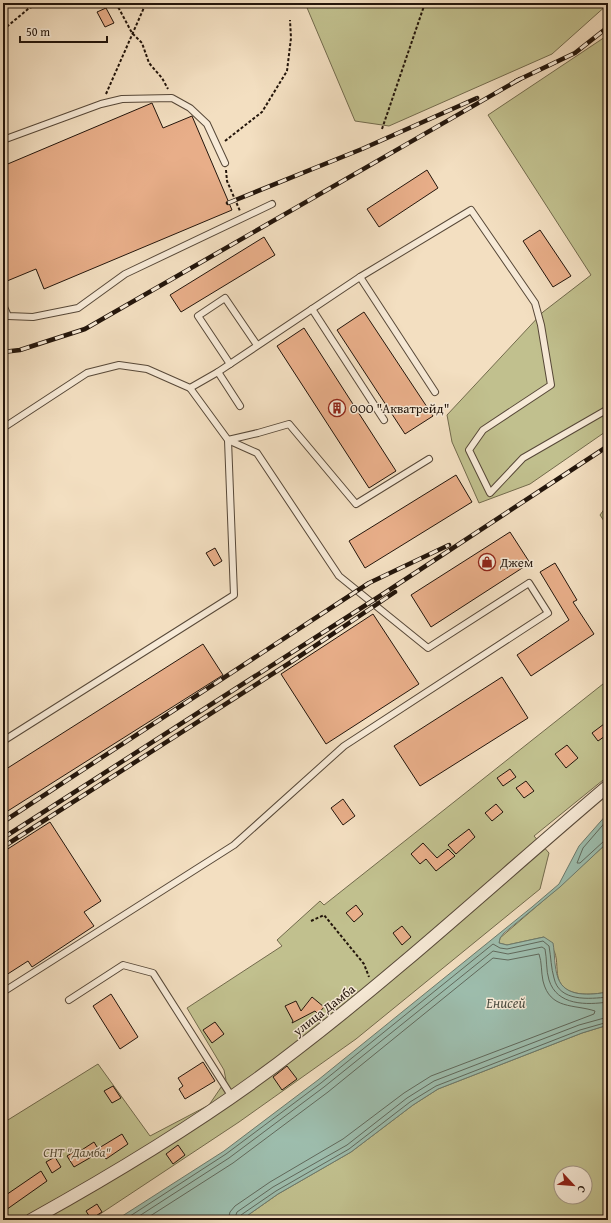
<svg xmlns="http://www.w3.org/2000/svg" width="611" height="1223" viewBox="0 0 611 1223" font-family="'Gentium Book Plus',serif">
<rect width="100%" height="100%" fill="#f3dfc1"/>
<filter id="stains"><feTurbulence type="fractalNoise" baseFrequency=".005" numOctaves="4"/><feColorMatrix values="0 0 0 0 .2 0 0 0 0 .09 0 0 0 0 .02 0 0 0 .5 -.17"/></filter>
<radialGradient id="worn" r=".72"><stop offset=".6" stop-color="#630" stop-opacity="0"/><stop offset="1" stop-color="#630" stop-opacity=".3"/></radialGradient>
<g fill="#c1c08e" stroke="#726a4c" fill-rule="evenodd">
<path d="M305,3H608V4L552,54L389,126L355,121Z"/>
<path d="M608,35V430L530,484L479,503L452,442L447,415L543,312L591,275L488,115Z"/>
<path d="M608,504V527L600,515Z"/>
<path d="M608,680V776L534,836L549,853L540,889L356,1039L239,1122L91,1220H3V1123L98,1064L150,1136L209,1105L226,1080L224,1070L187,1008L282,946L277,940L320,901L324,905Z"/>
<path d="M608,842V992C591,995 563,998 558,977C556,968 558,957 553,949C551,945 547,941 544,937L507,945L499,943L500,938L559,887Z"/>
<path d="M608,1025V1220H241L278,1194L351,1152L413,1105L438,1089L582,1033ZM561,1173H585V1197H561Z"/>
</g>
<path fill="#9dbdad" stroke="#6c7a6c" d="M608,813V842L560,887L504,933L500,938L499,943L507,945L544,937L553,943C555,954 554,967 558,978C565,998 591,995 608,992V1025L582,1033L438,1089L413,1105L351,1152L278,1194L241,1220H116L224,1151L318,1080L532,907L559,884L579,846Z"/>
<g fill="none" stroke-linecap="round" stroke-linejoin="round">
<g stroke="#60695c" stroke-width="1">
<path d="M608,819L583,848L577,863H580L604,841L608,839"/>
<path d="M124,1220L226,1154L321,1083L493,944L500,948L507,949L543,941L549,946C551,957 551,968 554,978C559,1002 589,999 608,997"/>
<path d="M133,1220L229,1158L324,1087L493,951L508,954L542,947L545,949C547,959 546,971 549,980C557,1006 587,1005 608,1002"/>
<path d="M144,1220L233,1163L328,1092L493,958L508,960L539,954C542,962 541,972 543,981C550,1010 574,1004 595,1011L594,1014L431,1076L404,1093L343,1139L270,1182L235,1206L230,1212L228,1220"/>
<path d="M234,1220L237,1212L273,1187L347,1145L407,1098L434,1081L579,1025L608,1017"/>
<path d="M239,1220L241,1215L276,1191L349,1149L410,1102L436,1086L580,1030L608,1022"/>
</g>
</g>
<g fill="#e8ae89" stroke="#23150b">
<path d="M106,8L114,23L105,27L97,12Z"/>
<path d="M152,103L163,128L192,116L232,210L44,289L36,269L7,281L3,273V166Z"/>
<path d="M427,170L438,188L379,227L367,209Z"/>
<path d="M540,230L571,276L553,287L523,241Z"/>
<path d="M264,237L275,255L181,312L170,295Z"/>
<path d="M364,312L433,416L405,434L337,330Z"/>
<path d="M304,328L396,471L369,488L277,346Z"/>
<path d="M456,475L472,502L365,568L349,541Z"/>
<path d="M510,532L530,563L431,627L411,595Z"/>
<path d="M215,548L222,561L214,566L206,553Z"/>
<path d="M555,563L577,600L573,602L594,634L531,676L517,655L569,620L540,572Z"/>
<path d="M373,614L419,684L326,744L281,674Z"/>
<path d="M203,644L223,675L3,814V771Z"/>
<path d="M502,677L528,718L420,786L394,746Z"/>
<path d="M604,724L608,730V734L598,741L592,733Z"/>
<path d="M567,745L578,758L566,768L555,754Z"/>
<path d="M510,769L516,777L503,786L497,778Z"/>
<path d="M526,781L534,791L524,798L516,788Z"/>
<path d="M343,799L355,816L343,825L331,808Z"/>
<path d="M496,804L503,812L492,821L485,813Z"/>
<path d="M50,822L101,901L84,912L94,926L32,967L28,961L3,977V852Z"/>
<path d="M469,829L475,837L456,854L448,845Z"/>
<path d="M423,843L437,858L448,849L455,856L436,871L426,859L420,864L411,854Z"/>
<path d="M356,905L363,914L354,922L346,913Z"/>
<path d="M402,926L411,937L402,945L393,933Z"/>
<path d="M111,994L138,1037L120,1049L93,1006Z"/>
<path d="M312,997L324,1007L318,1014L315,1011L292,1023L293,1021L285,1006L296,1001L301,1011Z"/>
<path d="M215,1022L224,1034L212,1043L203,1030Z"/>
<path d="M203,1062L215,1081L185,1099L179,1089L183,1086L178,1078Z"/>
<path d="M287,1066L297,1079L282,1090L273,1077Z"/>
<path d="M113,1086L121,1098L112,1103L104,1091Z"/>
<path d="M122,1134L128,1144L106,1159L99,1148Z"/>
<path d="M94,1142L100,1152L74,1167L67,1156L75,1151L77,1153Z"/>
<path d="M178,1145L185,1155L173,1164L166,1154Z"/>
<path d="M55,1157L61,1167L52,1173L46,1162Z"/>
<path d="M41,1171L47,1181L3,1212V1197Z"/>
<path d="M97,1204L102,1212L91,1219L86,1211Z"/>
</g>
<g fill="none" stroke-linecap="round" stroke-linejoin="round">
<g stroke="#574838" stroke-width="8">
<g id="lane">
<path d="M3,140L101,104L122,99L172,98L190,108L207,124L225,163"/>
<path d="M360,277L435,392"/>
<path d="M3,305L8,316L33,317L78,308L125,274L272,204"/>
<path d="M312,309L384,420"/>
<path d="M230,364L198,316L225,298L257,345"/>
<path d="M218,372L240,406"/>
<path d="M3,428L87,373L119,365L147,369L190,388L218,372L360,277L471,210L535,303L541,325L551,385L483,430L469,450L490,493L523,458L608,409"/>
<path d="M3,741L234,595L228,440L258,433L289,424L356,504L429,459"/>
<path d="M3,992L234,845L344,746L548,613L529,583L428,648L339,576L257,453L228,440L190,388"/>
<path d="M69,1000L123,965L153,973L232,1097"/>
</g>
</g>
<g stroke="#574838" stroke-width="14">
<path id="street" d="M31,1220C123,1169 214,1114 297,1049C405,966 504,874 608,786"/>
</g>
<g stroke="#23150b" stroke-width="2" stroke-dasharray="3 2" stroke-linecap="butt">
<path d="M116,3L132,33L142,43L149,63L162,78L168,89"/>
<path d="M3,30L28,9L39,3"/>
<path d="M106,94L146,3"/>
<path d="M382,129L425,3"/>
<path d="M225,141L262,112L287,71L291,38L290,20"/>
<path d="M226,170L227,181L240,211"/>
<path d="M311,921L324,915L364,964L369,977"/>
</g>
<use href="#lane" stroke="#f7ead7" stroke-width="6"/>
<use href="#street" stroke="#f7ead7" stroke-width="12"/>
<g stroke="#23150b" stroke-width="4.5">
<g id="rail">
<path d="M516,81L575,53L608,27"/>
<path d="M228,203L362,149L477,98"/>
<path d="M3,352L20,350L85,329L520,79"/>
<path d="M3,822L369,583L449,545"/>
<path d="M3,838L383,594L608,446"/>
<path d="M3,847L291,662L395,592"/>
</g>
</g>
<use href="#rail" stroke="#f7ead7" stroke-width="3" stroke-dasharray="9" stroke-linecap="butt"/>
</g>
<defs>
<g id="building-ring" transform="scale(0.9)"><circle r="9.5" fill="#f7ead7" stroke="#8f2418" stroke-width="1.5"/><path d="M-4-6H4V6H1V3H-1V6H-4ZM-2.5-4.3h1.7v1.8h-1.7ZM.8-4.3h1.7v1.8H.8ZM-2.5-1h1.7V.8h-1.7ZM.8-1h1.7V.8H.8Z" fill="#8f2418"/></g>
<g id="shop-ring" transform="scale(0.9)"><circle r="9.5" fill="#f7ead7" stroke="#8f2418" stroke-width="1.5"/><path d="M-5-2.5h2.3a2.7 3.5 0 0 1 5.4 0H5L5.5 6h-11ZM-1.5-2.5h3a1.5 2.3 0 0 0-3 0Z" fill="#8f2418"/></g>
</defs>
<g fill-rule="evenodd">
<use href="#building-ring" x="337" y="408"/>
<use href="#shop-ring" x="487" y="562"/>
</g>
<g text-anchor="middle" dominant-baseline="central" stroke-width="3" stroke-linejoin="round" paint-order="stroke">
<g font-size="13" fill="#23150b" stroke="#f7ead7" text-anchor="start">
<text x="350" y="408">ООО "Акватрейд"</text>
<text x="500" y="562">Джем</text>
</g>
<g font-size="13" fill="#23150b" stroke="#f7ead7">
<text transform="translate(324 1010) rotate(-38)">улица Дамба</text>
</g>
<g font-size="13" font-style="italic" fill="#5a5139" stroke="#f7ead7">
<text x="77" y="1152">СНТ "Дамба"</text>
</g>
<g font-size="14" font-style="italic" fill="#4e5044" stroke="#f7ead7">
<text x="506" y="1003">Енисей</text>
</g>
</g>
<rect width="611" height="1223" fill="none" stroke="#f3dfc1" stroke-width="16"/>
<rect x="4" y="4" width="603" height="1215" fill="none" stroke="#23150b" stroke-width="2"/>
<rect x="8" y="8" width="595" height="1207" fill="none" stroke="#23150b"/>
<g transform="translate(573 1185) rotate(116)"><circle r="19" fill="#f7ead7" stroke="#a29585"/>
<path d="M0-3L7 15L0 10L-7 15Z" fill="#8f2418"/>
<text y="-6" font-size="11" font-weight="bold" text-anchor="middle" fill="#23150b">С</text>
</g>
<path d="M20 36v6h87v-6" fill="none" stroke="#23150b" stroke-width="2"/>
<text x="26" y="36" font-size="12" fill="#23150b" stroke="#f7ead7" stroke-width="3" paint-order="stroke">50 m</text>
<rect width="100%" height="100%" filter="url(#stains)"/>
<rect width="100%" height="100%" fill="url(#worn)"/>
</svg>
